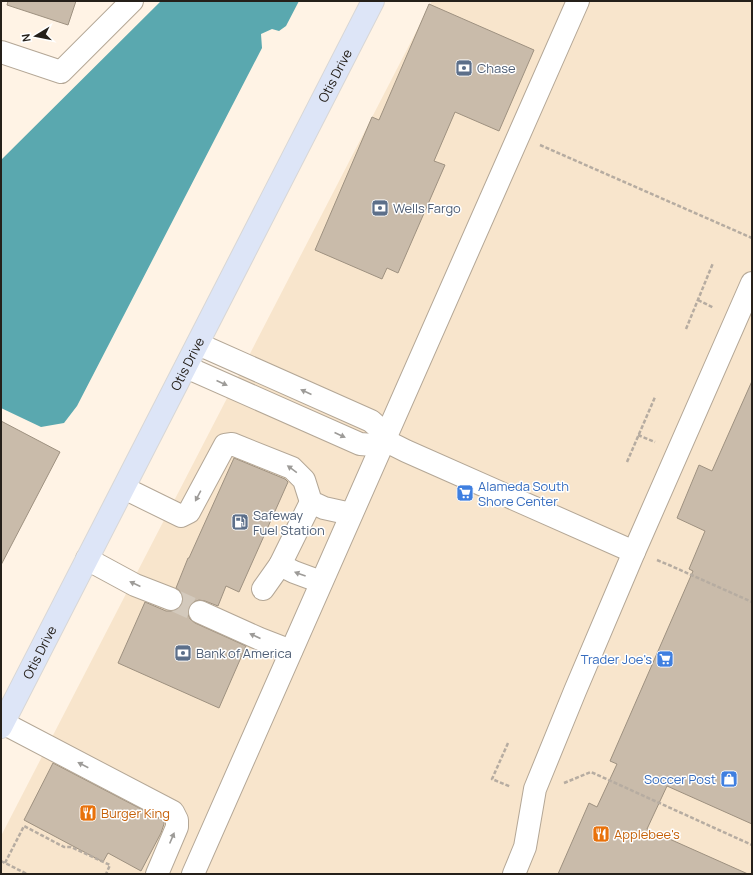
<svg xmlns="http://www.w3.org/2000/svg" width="753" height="875" viewBox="0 0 753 875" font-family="Manrope,sans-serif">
<rect width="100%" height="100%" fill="#fff3e5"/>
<path fill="#f8e5cc" d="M432,1H752V874H1V836Z"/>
<path fill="#5aa8af" d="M161,1H299L286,26L279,31L272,29L261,34L262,48L77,406L64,423L41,427L1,408V160Z"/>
<g fill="#c9bbaa" stroke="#9e9180">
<path d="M8,1H76L68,25L7,5Z"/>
<path d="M429,4L534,50L499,131L455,112L434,161L445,165L398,273L387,268L382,279L315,250L372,117L379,120Z"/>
<path d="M752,381V824L667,786L647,829L748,874H558L589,803L597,807L617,764L610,761L693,571L689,569L705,531L677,518L699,465L712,471Z"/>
<path d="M1,421L60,452L1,565Z"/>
<path d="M234,458L285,479L288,482L239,592L226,586L218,606L205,601L199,600L193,602L188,607V614L190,619L195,623L246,646L219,708L118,663L145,602L166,611H173L178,609L182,604L183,597L181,592L176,588L188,558H189Z"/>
<path d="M53,763L164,821V824L161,833L141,871L108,853L103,862L24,820Z"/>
</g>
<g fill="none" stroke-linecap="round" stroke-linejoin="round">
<path stroke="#d3c9bc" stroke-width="22" stroke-dasharray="22 11" stroke-linecap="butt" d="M171,599L200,612"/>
<g stroke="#b4a796" stroke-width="24">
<g id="minor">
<path d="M1,52L61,72L132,1"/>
<path d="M198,344L371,421L380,429L384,440L406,451L634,552"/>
<path d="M186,367L360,444L373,445L384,440"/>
<path d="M124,488L181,516L189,512L225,445L232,444L292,468L304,480L311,502L324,508L351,514"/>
<path d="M87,559L135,585L171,599"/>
<path d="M280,565L294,572L321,582"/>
<path d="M263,589L280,565L311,502"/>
<path d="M200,612L260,639L291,651"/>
<path d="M3,723L173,812L177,820V827L157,874"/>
<path d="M193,874C320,583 448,292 578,1"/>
<path d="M514,874L525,847L535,789L575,691L634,552L752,283"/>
</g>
</g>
<g stroke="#d8d7d6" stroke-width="24">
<g id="major">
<path id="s1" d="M1,727L373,1"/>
</g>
</g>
<g stroke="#b6aca1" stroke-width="2.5" stroke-dasharray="4 2" stroke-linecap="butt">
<path d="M540,145L752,238"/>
<path d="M698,300L714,308"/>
<path d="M686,329L713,263"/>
<path d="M638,435L655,442"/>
<path d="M627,462L655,397"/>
<path d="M657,560L669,565L752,602"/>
<path d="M508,743L492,779L511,787"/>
<path d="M564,783L591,772L752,845"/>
<path d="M1,861L27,874"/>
<path d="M5,863L24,826L64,847H71L110,865L106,874"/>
</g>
<use href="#minor" stroke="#fff" stroke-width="22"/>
<use href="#major" stroke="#dde5f7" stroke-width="22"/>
</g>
<defs><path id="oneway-solid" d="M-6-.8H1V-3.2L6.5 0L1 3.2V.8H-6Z"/></defs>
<g fill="#9d9b98">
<use href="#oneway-solid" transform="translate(222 383) rotate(24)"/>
<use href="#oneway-solid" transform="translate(306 392) rotate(-156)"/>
<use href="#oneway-solid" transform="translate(340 435) rotate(24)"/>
<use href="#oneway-solid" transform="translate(292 469) rotate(-144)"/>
<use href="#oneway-solid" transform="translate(198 496) rotate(118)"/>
<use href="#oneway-solid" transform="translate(300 574) rotate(-160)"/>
<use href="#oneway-solid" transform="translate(135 584) rotate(-155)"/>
<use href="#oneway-solid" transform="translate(255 636) rotate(-156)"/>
<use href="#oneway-solid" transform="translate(83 765) rotate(-153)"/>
<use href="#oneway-solid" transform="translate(172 838) rotate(-67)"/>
</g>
<defs>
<g id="bank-square" transform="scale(0.9)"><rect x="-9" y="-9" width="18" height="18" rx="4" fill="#5c6f8a" stroke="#fff"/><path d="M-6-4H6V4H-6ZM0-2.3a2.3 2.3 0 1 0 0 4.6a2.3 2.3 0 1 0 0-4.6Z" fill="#fff"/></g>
<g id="supermarket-square" transform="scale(0.9)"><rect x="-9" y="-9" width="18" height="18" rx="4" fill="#3f7fe0" stroke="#fff"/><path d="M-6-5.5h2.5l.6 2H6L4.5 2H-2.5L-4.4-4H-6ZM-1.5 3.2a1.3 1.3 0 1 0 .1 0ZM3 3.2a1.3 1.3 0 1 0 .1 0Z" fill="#fff"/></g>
<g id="fuel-square" transform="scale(0.9)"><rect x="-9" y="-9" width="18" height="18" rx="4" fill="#5c6f8a" stroke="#fff"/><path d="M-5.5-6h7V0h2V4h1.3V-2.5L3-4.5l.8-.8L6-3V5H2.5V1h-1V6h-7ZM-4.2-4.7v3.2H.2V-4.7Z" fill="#fff"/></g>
<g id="shop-square" transform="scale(0.9)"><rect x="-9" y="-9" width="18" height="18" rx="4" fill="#3f7fe0" stroke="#fff"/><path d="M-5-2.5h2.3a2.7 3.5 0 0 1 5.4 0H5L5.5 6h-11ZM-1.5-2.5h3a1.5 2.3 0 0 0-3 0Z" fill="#fff"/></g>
<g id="restaurant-square" transform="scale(0.9)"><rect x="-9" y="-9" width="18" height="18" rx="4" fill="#e8710a" stroke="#fff"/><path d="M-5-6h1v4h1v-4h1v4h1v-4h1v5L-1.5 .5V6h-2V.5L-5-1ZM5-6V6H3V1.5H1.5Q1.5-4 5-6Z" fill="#fff"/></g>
</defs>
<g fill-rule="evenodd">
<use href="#bank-square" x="464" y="68"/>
<use href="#bank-square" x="380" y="208"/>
<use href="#supermarket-square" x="465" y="493"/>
<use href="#fuel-square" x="240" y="522"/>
<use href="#bank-square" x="183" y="653"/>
<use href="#supermarket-square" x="665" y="659"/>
<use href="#shop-square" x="729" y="779"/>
<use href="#restaurant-square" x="88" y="813"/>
<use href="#restaurant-square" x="601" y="834"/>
</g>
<g text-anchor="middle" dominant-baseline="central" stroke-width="3" stroke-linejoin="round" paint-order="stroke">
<g font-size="13" fill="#4e5e75" stroke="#fff" text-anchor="start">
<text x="477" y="68">Chase</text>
<text x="393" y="208">Wells Fargo</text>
<text x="253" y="515">Safeway<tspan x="253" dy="15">Fuel Station</tspan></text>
<text x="196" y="653">Bank of America</text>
</g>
<g font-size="13" fill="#25201a" stroke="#fff">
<text stroke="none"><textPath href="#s1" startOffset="732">Otis Drive</textPath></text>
<text stroke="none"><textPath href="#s1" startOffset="408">Otis Drive</textPath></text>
<text stroke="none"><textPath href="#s1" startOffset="84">Otis Drive</textPath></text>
</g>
<g font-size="13" fill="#366cbe" stroke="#fff" text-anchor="end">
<text x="478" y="486" text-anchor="start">Alameda South<tspan x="478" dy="15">Shore Center</tspan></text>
<text x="652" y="659">Trader Joe's</text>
<text x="716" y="779">Soccer Post</text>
</g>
<g font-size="13" fill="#c56008" stroke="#fff" text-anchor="start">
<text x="101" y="813">Burger King</text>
<text x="614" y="834">Applebee's</text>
</g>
</g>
<rect width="753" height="875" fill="none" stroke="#25201a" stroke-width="4"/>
<g transform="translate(36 36) rotate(260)" stroke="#ffffff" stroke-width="3" paint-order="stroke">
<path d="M0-3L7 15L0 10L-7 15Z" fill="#25201a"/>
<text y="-6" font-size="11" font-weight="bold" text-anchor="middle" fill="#25201a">N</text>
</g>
</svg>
